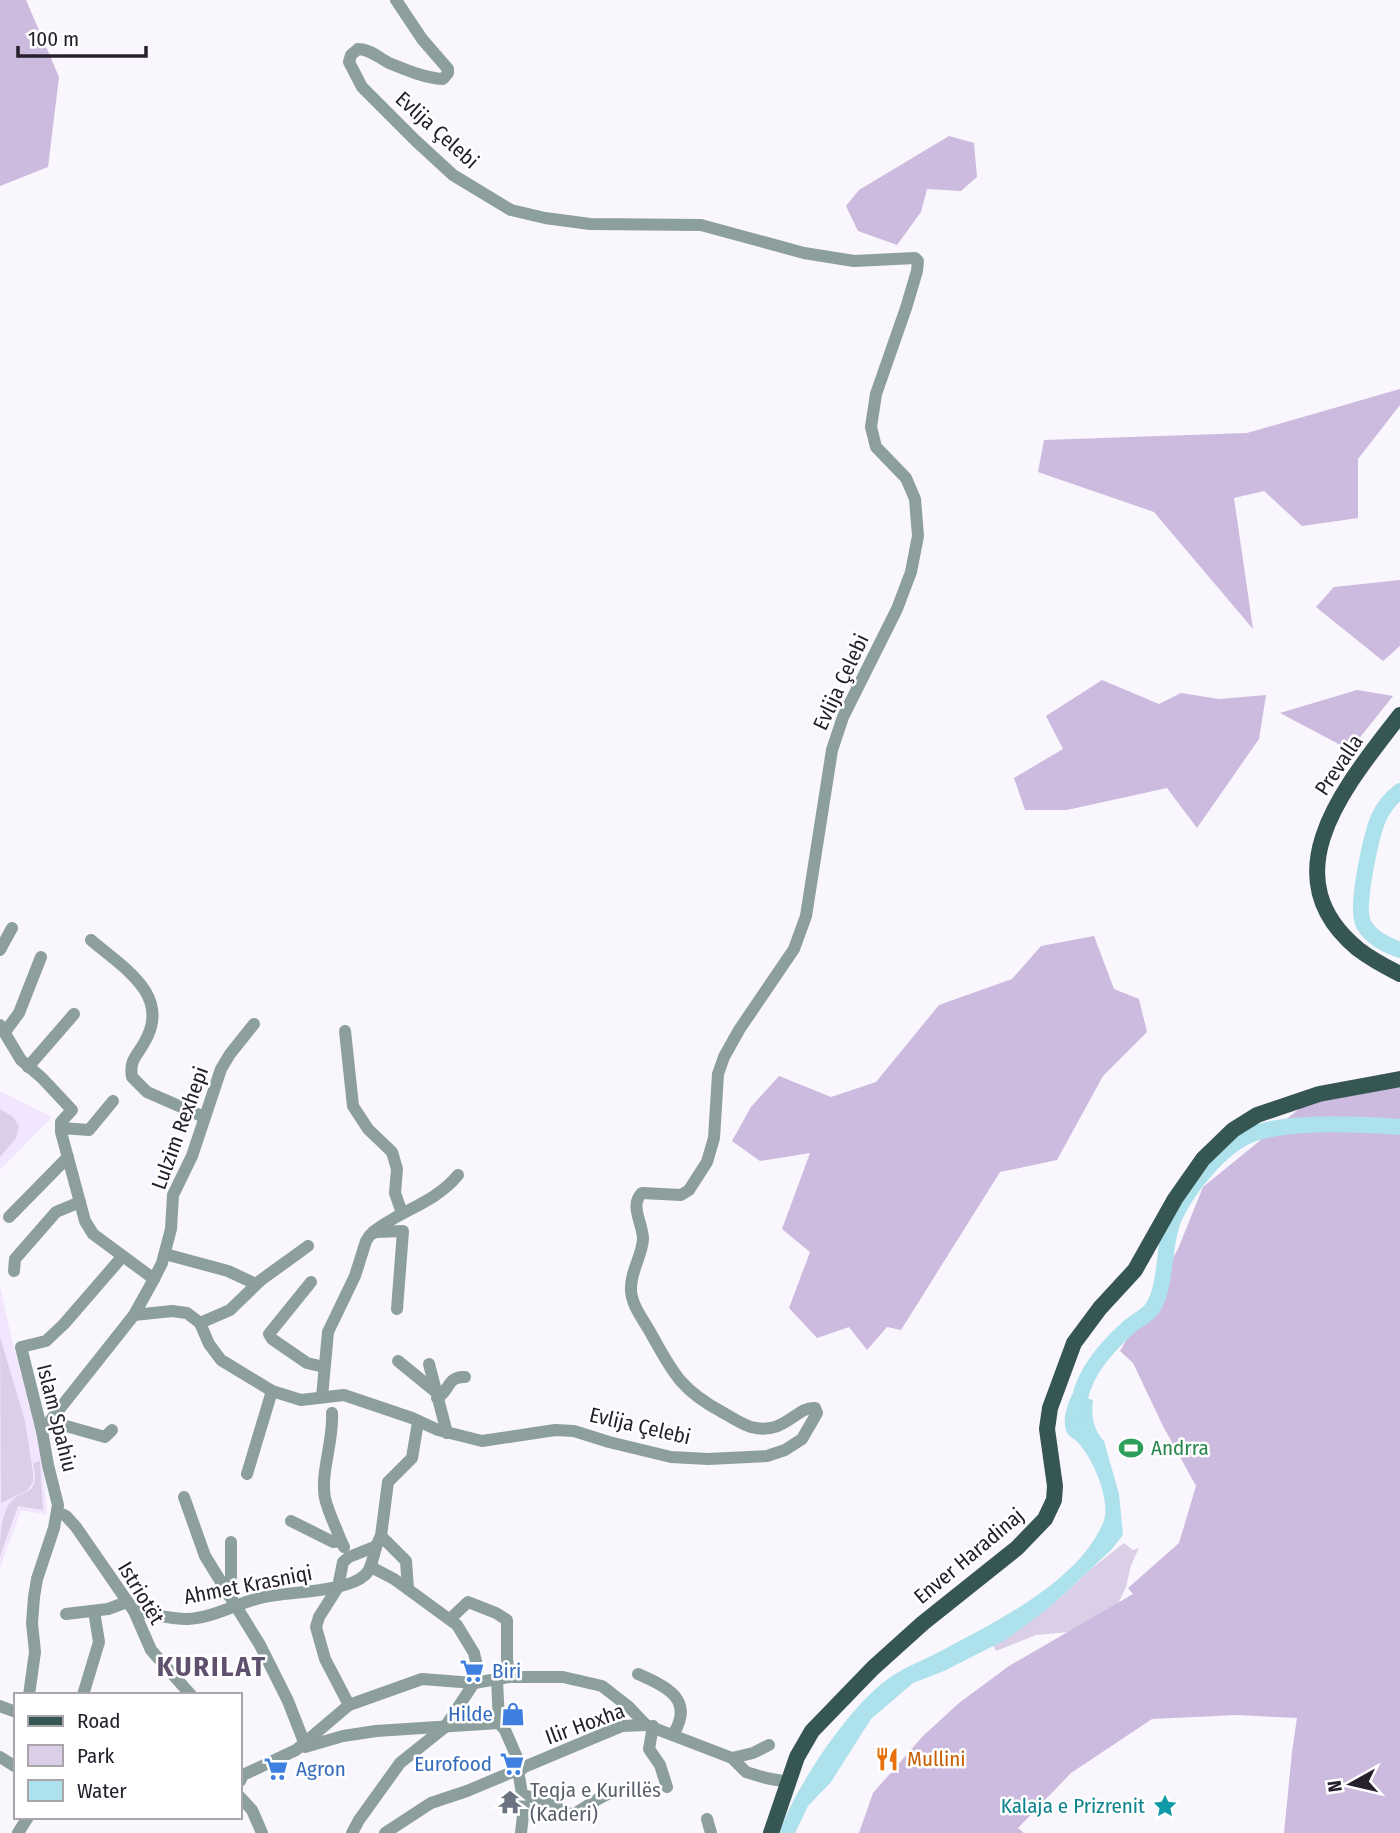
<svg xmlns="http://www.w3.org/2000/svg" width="1400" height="1833" viewBox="0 0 1400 1833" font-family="'Fira Sans Condensed',sans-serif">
<rect width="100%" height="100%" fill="#f9f6fd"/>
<g fill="#f2e6ff">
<path d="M0,1091L52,1117L0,1170Z"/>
<path d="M0,1287L13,1345L35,1412L44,1475L47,1515L21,1510L0,1568Z"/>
</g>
<g fill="#dacfe6">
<path d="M0,1109L12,1116L19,1126L16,1138L0,1157Z"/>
<path d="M0,1337L25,1421L33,1472V1482L28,1490L1,1503Z"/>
<path d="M40,1461L43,1510L18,1506L0,1556C0,1539 0,1521 8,1506C20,1485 41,1502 33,1463Z"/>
<path d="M1124,1543L1133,1550L1139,1548L1131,1565L1126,1587L1115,1610L1091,1630L1036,1635L996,1651L992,1644L1050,1607L1091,1569Z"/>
</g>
<g fill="#ccbadf">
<path d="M0,0H26L59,77L48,167L0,186Z"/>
<path d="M949,136L974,143L977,177L961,191L927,189L921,212L897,245L858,231L846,206L859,190Z"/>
<path d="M1400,389V405L1358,459V518L1302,526L1264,491L1234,498L1253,629L1154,512L1038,472L1044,440L1247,433Z"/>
<path d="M1400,580V646L1383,661L1316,607L1334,587Z"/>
<path d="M1102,680L1159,704L1181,693L1219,699L1266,695L1259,739L1197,828L1167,788L1067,810H1025L1014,778L1063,749L1046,716Z"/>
<path d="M1357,690L1393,696L1350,750L1280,713Z"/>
<path d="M1094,936L1114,989L1139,999L1147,1032L1103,1076L1057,1160L1000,1172L901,1330L887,1327L867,1350L849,1327L817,1338L789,1308L810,1252L782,1229L810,1153L760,1161L732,1141L751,1107L779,1076L831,1097L876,1082L939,1005L1012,979L1041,946Z"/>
<path d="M1400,1087V1833H1284L1292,1752L1297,1718L1237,1715L1152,1719L1071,1773L1018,1828L1024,1833H859L873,1793L923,1736L959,1703L1009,1666L1133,1594L1128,1588L1179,1543L1196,1486L1163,1426L1133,1363L1120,1351L1178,1249L1203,1187L1305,1104Z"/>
</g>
<path fill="#ade1ec" d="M1072,1394L1093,1400C1091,1414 1093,1430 1104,1441L1119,1494L1123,1535L1111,1550L1050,1607L1007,1639L944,1671L913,1683L871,1719L831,1782L808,1806L795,1833H779C795,1788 846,1711 884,1682C903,1667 920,1662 939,1652C994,1623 1078,1582 1103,1523C1112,1503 1094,1461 1080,1445C1076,1439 1068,1437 1066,1430C1062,1418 1068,1405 1072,1394Z"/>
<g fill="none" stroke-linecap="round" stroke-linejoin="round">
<g stroke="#ade1ec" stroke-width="16">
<path d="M1400,791C1391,798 1384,806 1379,817C1371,835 1357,901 1362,920C1367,936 1386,945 1400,950"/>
<path d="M1079,1415C1076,1380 1105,1348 1130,1326C1136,1321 1145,1317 1151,1310C1168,1288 1162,1245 1174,1218C1187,1189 1221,1146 1252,1134C1289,1121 1360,1124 1400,1127"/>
</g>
<g stroke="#8c9f9c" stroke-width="12">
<path d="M91,940C122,967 173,995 144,1043C137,1056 129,1060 132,1077L147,1092L204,1117"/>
<path d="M0,950L12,928"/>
<path d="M0,1025L21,1060L42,1078L72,1110L61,1122V1132L85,1221L93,1234L154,1279"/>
<path d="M345,1031L353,1106L368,1129L392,1152L397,1169L395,1193L402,1213"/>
<path d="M5,1032L19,1013L41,957"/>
<path d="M28,1067L74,1014"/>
<path d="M61,1128L89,1130L113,1101"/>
<path d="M9,1217L68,1157"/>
<path d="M373,1232C401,1210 435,1203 458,1175"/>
<path d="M165,1254L228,1271L256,1284"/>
<path d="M14,1271L15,1259L56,1212L80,1202"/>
<path d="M311,1282L269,1334L272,1339L307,1363L324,1367"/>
<path d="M134,1315L172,1311L187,1313L200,1323L209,1344L221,1360L272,1391L301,1400L344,1395L412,1418L438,1430L482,1441L555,1430L574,1431L609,1442L671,1457L708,1459L767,1456L785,1450L802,1439L817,1413L815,1408C796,1406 785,1436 751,1427C741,1424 731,1417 722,1412C679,1389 672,1371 649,1330C642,1318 632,1305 631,1291C630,1271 642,1257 643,1239C643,1224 629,1205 642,1193L681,1195L689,1190L707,1162L714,1138L718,1074L724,1057L739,1030L794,949L806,916L832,750L843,717L897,609L911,572L918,536L915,499L906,478L876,447L871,427L876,394L906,308L917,271L918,261L915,258L854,261L804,253L701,225L590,224L545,218L511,210L453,175L416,141L362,87L349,62L351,55L358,49C370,49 379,58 389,63C406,70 425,78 443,79L448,73V69L422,39L396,0"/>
<path d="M200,1323L230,1310L261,1280L308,1246"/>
<path d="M398,1361L436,1392"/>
<path d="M429,1364L447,1433"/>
<path d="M322,1397L328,1332L355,1276L366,1241L370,1235L376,1232L403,1231L397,1309"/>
<path d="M437,1398C450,1391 447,1376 465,1377"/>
<path d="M332,1413C334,1440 320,1473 325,1498C328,1512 336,1527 341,1541"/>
<path d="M52,1422L105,1437L112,1430"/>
<path d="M42,1431L134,1315L154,1279L162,1263L171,1229L173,1195L192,1156L221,1069L230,1054L254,1024"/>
<path d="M247,1474L272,1391"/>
<path d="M184,1497L205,1556L260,1645L288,1701L304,1742"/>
<path d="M58,1512L66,1516L76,1527L134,1611L151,1650L191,1695"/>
<path d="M291,1521L333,1542L341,1541L344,1547"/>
<path d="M408,1589L406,1561L381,1536L388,1482L412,1458L418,1422"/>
<path d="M228,1595L231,1576V1542"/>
<path d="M134,1611C151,1613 169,1619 187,1619C213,1618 235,1604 260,1598C287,1591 346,1593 365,1575C374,1567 373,1548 381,1536"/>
<path d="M66,1614L108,1609L127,1602"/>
<path d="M450,1619L468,1602L496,1613L507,1620V1658L509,1677"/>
<path d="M638,1674C667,1687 694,1699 674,1733"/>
<path d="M497,1679L499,1723L505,1730L522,1769"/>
<path d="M29,1695L35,1652L32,1623L34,1597L37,1579L54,1528L58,1505L48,1465L42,1431L21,1347L46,1341L64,1324L122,1257"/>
<path d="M83,1695L99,1642L94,1611"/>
<path d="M349,1705L325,1659L316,1627L319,1617L338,1587L343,1562L349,1557L374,1547"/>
<path d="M0,1706L16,1712"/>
<path d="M653,1726L649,1749L660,1765L667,1787"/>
<path d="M305,1747L343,1736L376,1731L499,1723"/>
<path d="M0,1757L16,1767"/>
<path d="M732,1758L753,1753L769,1745"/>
<path d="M518,1770L524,1806L521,1833"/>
<path d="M240,1781L243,1775L296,1750L349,1705L422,1679L474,1683L509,1677H563L602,1686L629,1707L646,1725L732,1758L746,1772L766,1778L788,1782"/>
<path d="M240,1797L252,1810L262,1833"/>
<path d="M524,1799L527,1796L539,1799L572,1815C588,1807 598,1796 616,1791"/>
<path d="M707,1819L711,1833"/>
<path d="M18,1833L28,1817"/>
<path d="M352,1833L359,1820L400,1763L445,1727L474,1683L478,1670L474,1653L457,1625L394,1579L371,1567"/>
<path d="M385,1833L431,1803L467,1791L622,1726L646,1725"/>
</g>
<g stroke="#355652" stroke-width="16">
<path d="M1400,715C1349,782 1267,874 1358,949C1371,959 1386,967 1400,974"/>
<path d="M771,1833L797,1757L812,1731L873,1668L923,1623L1017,1548L1045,1519L1054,1500L1055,1486L1047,1429L1050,1408L1074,1343L1100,1308L1135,1270L1175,1199L1203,1159L1233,1130L1257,1115L1319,1094L1400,1079"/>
</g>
</g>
<defs>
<g id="stadium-bare" transform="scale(1.89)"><path d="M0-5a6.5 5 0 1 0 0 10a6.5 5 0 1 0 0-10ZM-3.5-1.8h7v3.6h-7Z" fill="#2e9e5b" stroke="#fff" stroke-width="2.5" paint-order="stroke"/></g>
<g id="supermarket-bare" transform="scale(1.89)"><path d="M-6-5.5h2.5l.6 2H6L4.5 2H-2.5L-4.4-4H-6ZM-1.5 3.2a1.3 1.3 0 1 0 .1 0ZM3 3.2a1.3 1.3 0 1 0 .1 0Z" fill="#3f7fe0" stroke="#fff" stroke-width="2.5" paint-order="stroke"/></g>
<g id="shop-bare" transform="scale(1.89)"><path d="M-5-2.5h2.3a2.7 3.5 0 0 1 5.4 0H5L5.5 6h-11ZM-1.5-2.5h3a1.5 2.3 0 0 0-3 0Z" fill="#3f7fe0" stroke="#fff" stroke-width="2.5" paint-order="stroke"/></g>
<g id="restaurant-bare" transform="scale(1.89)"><path d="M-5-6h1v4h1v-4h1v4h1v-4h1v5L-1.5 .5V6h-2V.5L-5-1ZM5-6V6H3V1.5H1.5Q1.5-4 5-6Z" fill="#e8710a" stroke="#fff" stroke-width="2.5" paint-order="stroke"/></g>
<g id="temple-bare" transform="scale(1.89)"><path d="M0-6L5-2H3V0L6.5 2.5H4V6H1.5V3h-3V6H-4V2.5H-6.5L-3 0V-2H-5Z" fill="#6b7280" stroke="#fff" stroke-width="2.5" paint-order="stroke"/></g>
<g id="sight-bare" transform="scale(1.89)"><path d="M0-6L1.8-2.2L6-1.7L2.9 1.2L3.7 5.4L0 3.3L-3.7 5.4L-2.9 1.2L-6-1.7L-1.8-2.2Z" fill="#0f9aa8" stroke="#fff" stroke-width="2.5" paint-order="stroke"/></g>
</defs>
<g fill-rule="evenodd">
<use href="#stadium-bare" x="1131" y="1448"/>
<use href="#supermarket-bare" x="472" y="1671"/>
<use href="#shop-bare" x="513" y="1714"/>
<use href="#restaurant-bare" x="887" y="1759"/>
<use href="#supermarket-bare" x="512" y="1764"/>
<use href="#supermarket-bare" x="276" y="1769"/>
<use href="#temple-bare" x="510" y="1802"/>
<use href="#sight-bare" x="1165" y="1806"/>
</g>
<g text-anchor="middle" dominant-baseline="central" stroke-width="5" stroke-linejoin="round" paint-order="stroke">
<g font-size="21" fill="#26202c" stroke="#fff">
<text transform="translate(437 130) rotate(42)">Evlija Çelebi</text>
<text transform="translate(841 682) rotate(-65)">Evlija Çelebi</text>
<text transform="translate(1339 765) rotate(-56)">Prevalla</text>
<text transform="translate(180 1128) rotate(-70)">Lulzim Rexhepi</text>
<text transform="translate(57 1418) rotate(76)">Islam Spahiu</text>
<text transform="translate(640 1426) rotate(13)">Evlija Çelebi</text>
<text transform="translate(969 1556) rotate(-40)">Enver Haradinaj</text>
<text transform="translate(248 1585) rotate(-11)">Ahmet Krasniqi</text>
<text transform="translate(141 1593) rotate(59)">Istriotët</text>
<text transform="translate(585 1724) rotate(-20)">Ilir Hoxha</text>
</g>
<g font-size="21" fill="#27864d" stroke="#fff" text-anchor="start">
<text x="1151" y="1448">Andrra</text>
</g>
<g font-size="21" fill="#366cbe" stroke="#fff" text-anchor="start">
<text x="492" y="1671">Biri</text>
<text x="493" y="1714" text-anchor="end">Hilde</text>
<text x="492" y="1764" text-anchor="end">Eurofood</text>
<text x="296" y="1769">Agron</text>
</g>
<g font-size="21" fill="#c56008" stroke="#fff" text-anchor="start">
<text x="907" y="1759">Mullini</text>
</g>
<g font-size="21" fill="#5b616d" stroke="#fff" text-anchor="start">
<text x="530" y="1790">Teqja e Kurillës<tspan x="530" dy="24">(Kaderi)</tspan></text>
</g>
<g font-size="21" fill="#0d838f" stroke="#fff" text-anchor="end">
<text x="1145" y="1806">Kalaja e Prizrenit</text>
</g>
<g font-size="28" font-weight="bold" letter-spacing="2" fill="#5f516d" stroke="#fff">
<text x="212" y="1666">KURILAT</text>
</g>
</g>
<rect x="14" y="1693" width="228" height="126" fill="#ffffff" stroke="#a8a6ab" stroke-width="2"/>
<rect x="28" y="1716" width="35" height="10" fill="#355652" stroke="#a8a6ab" stroke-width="2"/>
<text x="77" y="1728" font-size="21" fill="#26202c">Road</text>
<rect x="28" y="1745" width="35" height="21" fill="#dacfe6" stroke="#a8a6ab" stroke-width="2"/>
<text x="77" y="1763" font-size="21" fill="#26202c">Park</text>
<rect x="28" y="1780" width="35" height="21" fill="#ade1ec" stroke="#a8a6ab" stroke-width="2"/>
<text x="77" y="1798" font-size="21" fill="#26202c">Water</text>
<g transform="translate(1351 1784) rotate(262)" stroke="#ffffff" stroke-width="5" paint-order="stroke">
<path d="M0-5L12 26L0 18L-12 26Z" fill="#26202c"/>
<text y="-10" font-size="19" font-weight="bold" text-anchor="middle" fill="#26202c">N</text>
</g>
<path d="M18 46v10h128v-10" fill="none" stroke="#26202c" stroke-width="3.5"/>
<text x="28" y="46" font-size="21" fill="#26202c" stroke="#ffffff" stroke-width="5" paint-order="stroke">100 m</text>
</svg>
